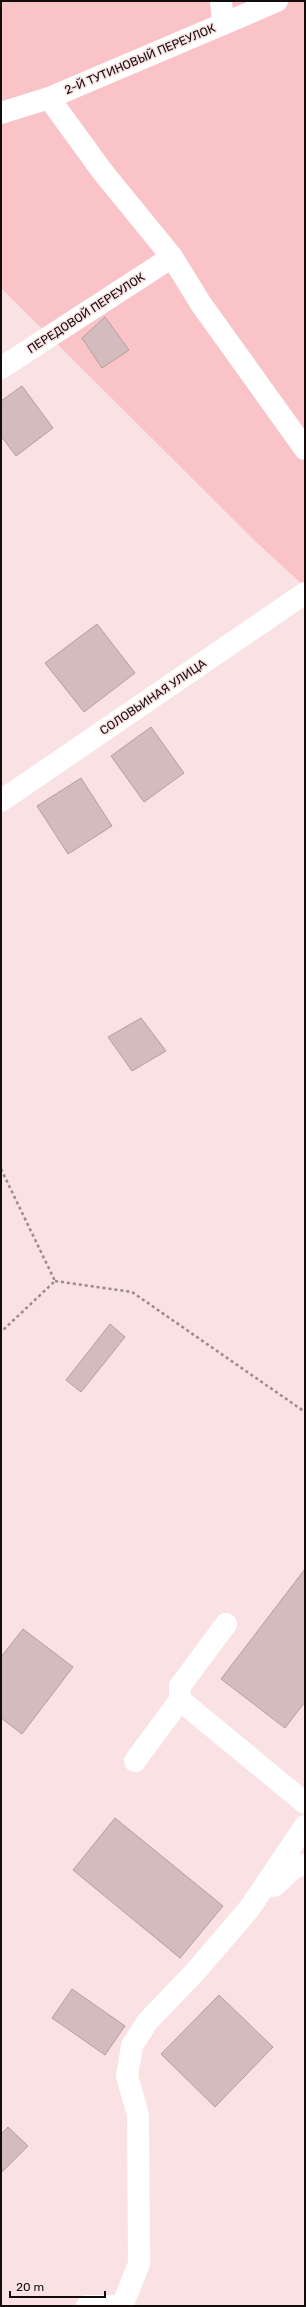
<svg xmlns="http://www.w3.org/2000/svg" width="306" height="2307" viewBox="0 0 306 2307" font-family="Rubik,sans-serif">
<rect width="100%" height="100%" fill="#fae2e4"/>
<path fill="#f9c3c7" d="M1,1H305V587L255,541L1,288Z"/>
<g fill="#d4bcbe" stroke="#b59ea0">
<path d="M105,317L129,350L102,368L82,338Z"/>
<path d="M22,386L53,428L16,456L1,436V401Z"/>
<path d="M97,624L135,673L84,712L45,663Z"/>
<path d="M151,727L184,773L144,802L111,756Z"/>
<path d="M81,778L112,826L68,854L37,806Z"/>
<path d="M141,1018L166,1051L132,1071L108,1037Z"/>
<path d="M110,1324L125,1337L81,1392L66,1380Z"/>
<path d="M305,1569V1702L285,1728L221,1679Z"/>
<path d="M23,1629L73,1667L22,1734L1,1718V1657Z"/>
<path d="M115,1818L223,1906L180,1958L73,1870Z"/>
<path d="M72,1989L125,2026L105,2055L52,2018Z"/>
<path d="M219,1995L273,2047L215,2107L161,2054Z"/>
<path d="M8,2127L28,2146L1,2173V2134Z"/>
</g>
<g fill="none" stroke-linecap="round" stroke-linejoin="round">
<g stroke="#9a8a8b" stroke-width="2.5" stroke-dasharray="3 3" stroke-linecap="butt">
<path d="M1,1169L55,1281L1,1332"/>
<path d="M55,1281L132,1292L305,1412"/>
</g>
<g stroke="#fff" stroke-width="22">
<path d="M221,1L223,23"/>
<path d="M49,98L102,171L172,257L201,304L305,449"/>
<path d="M1,113L49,98L277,1"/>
<path d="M1,368L172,257"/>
<path d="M1,801L305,593"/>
<path d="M180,1700V1686L226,1624"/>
<path d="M135,1761L180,1700L305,1803"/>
<path d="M274,1886L296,1866L305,1865"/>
<path d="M87,2306H115"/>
<path d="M122,2306L139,2264L138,2115L127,2076L132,2046L147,2022L195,1972L249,1909L305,1826"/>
</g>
</g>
<g text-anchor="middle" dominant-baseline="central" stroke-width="3" stroke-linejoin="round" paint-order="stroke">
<g font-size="12" fill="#140d0d" stroke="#fae2e4">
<text transform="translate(140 59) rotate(-23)">2-Й ТУТИНОВЫЙ ПЕРЕУЛОК</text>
<text transform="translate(86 313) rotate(-33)">ПЕРЕДОВОЙ ПЕРЕУЛОК</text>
<text transform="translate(153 697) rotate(-34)">СОЛОВЬИНАЯ УЛИЦА</text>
</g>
</g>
<rect width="306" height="2307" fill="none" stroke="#140d0d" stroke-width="4"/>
<path d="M10 2291v6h95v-6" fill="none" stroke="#140d0d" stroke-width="2"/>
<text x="16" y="2291" font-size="12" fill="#140d0d" stroke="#fae2e4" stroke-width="3" paint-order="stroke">20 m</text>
</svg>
